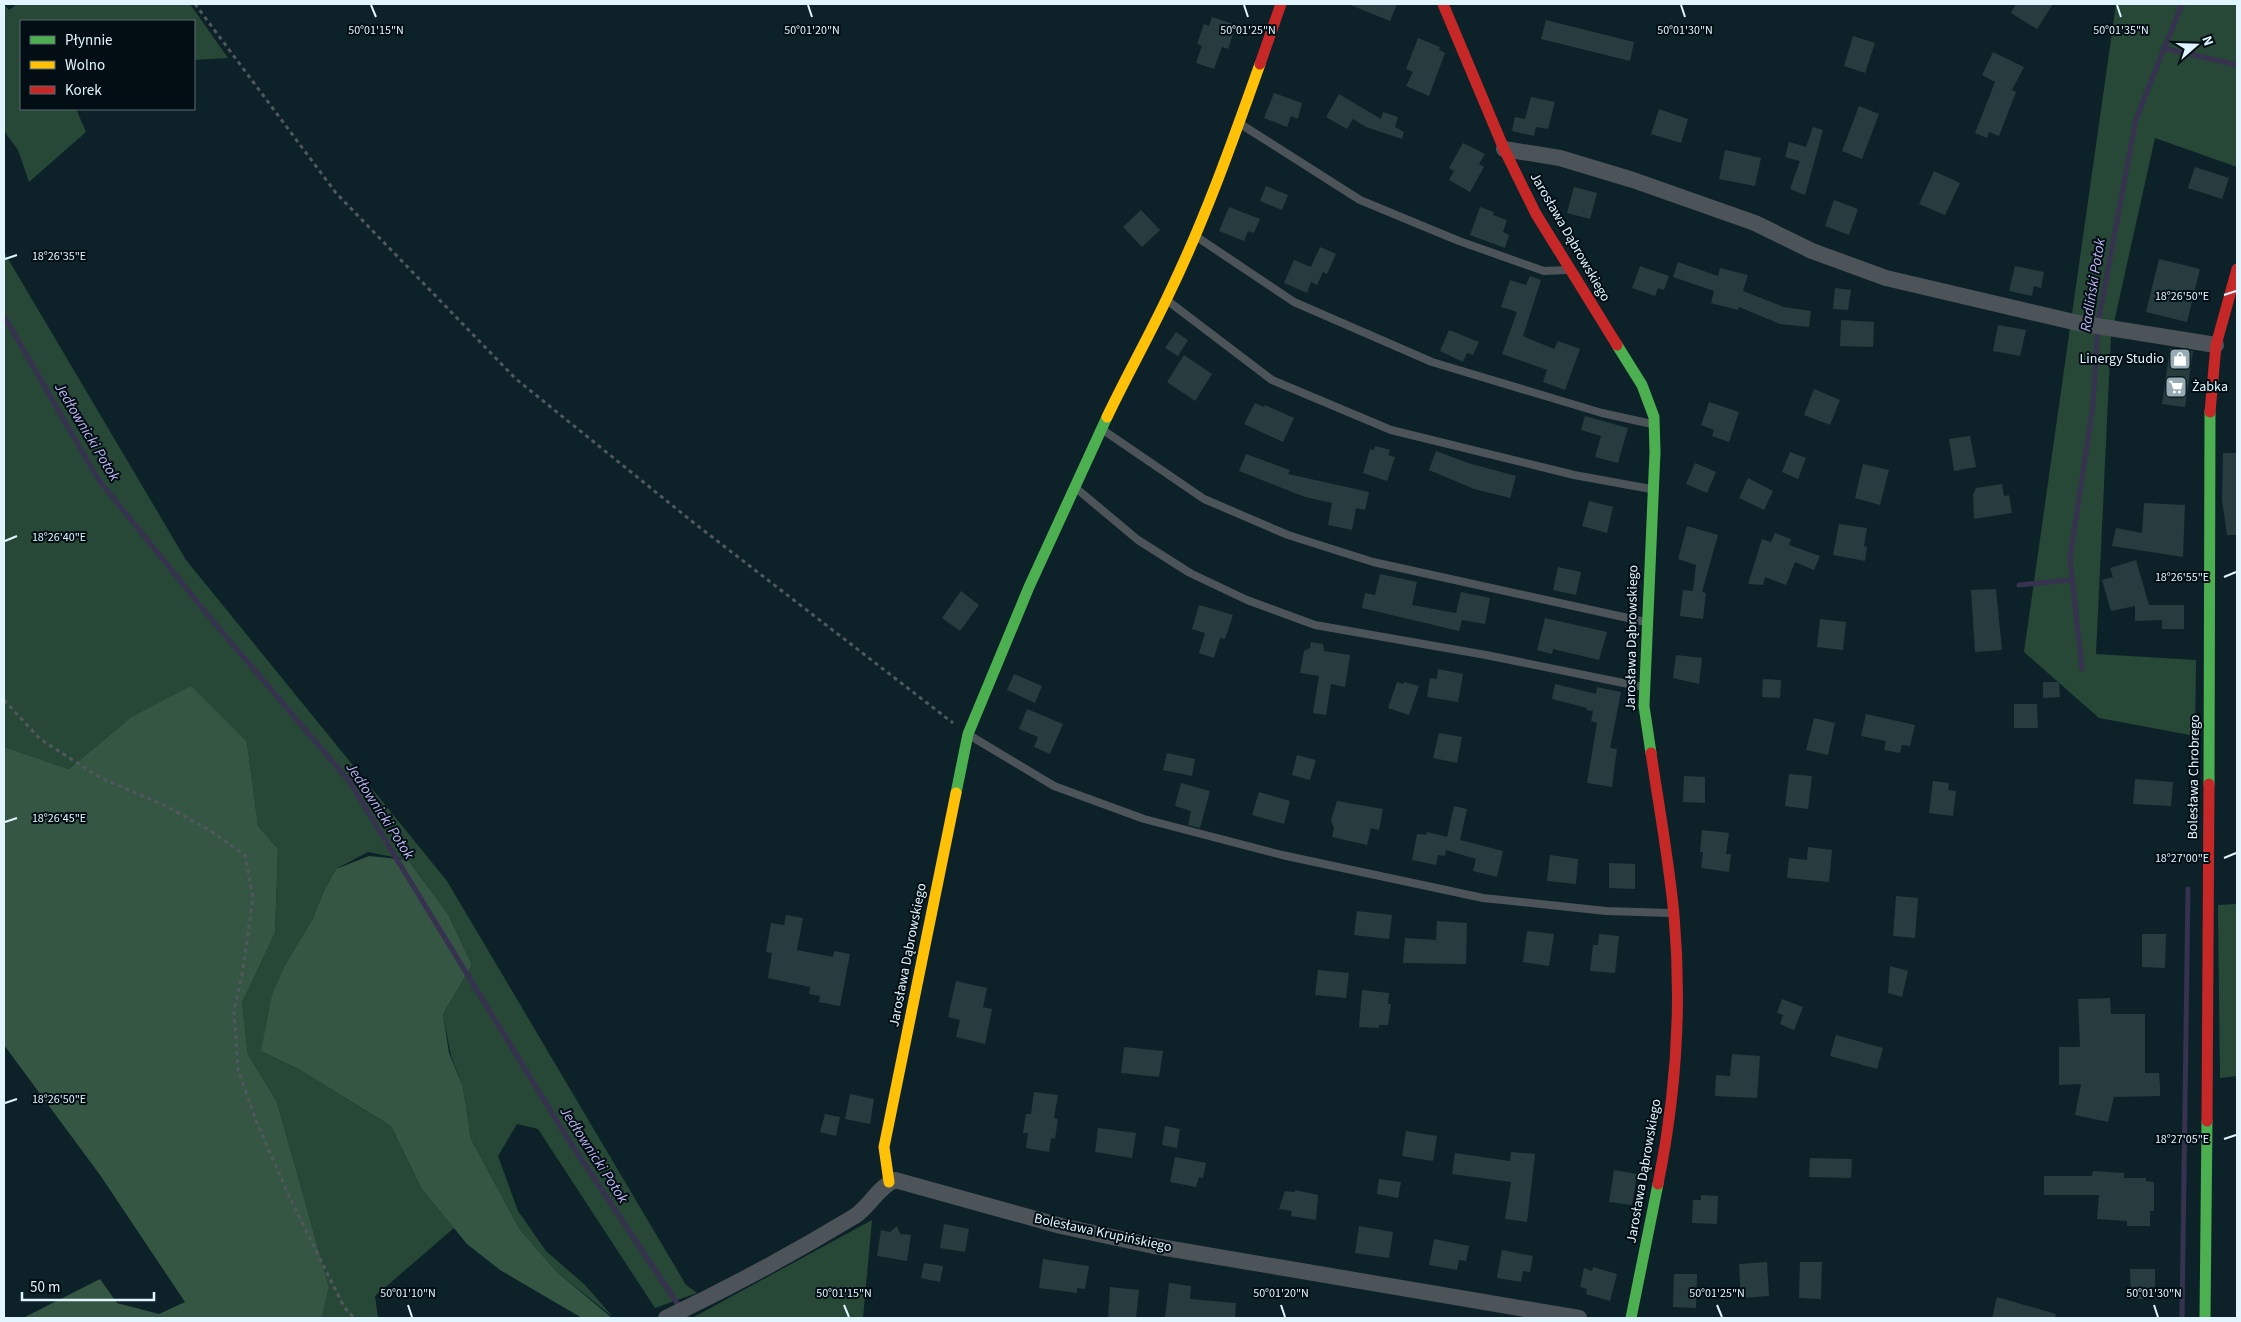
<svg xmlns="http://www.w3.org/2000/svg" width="2241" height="1322" viewBox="0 0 2241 1322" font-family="'Source Sans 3',sans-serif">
<rect width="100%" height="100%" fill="#0c2228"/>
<g fill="#274836">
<path d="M4,4L9,10L17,4H190L228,58L194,60V21H21V109H76L86,132L29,182L18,150L4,131Z"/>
<path d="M2116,4H2237V167L2155,138L2111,336L2096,654L2196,660L2195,736L2099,718L2024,652Z"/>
<path d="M4,252L186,560L447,881L686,1285L697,1293L655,1308L538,1129L517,1124L498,1156L518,1211L546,1251L585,1285L613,1317L557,1272L520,1230L471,1139L463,1087L451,1056L443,1014L472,965L448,914L408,860L368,852L336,869L324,891L312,920L285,965L261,1051L300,1070L391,1126L421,1188L454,1228L375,1296L378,1318H322L329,1287L277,1102L248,1054L242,1003L275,933L278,849L258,826L247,742L130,718L69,769L4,747Z"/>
<path d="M2237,904V1076L2220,1078L2218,905Z"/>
<path d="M872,1220L863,1318H692Z"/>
</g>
<g fill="#345643">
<path d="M191,686L247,742L258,826L278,849L275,933L242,1003L248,1054L277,1102L329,1287L322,1318H23L100,1279L117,1303L159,1314L185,1302L100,1175L4,1045V747L69,769L130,718Z"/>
<path d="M369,856L408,860L448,914L472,965L443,1014L449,1053L463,1087L471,1139L520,1230L557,1272L612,1318H582L500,1270L467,1244L421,1188L391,1126L300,1070L261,1051L272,995L285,965L312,920L324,891L336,869Z"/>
</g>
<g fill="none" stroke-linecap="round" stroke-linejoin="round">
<g stroke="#363250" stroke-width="5">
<path d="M2163,48L2237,65"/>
<path d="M4,316L98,479L212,620L349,781L566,1136L687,1318"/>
<path d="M2019,585L2072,580"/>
<path d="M2082,669L2070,558L2093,405L2098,323L2136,119L2182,4"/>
<path d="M2182,1318L2188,889"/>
</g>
</g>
<g fill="#273c3e">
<path d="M1348,4H1397L1390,21Z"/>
<path d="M2016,4H2053L2037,29L2011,13Z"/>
<path d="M1212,17L1236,25L1228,49L1222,47L1214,69L1196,63L1202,46L1197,44L1204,24L1209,26Z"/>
<path d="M1546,20L1634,42L1630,61L1541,39Z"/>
<path d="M1853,36L1875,43L1865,73L1844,66Z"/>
<path d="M1418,38L1440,47L1439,50L1445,53L1429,96L1406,86L1413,72L1406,69Z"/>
<path d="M1993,52L2024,67L2012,90L2016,92L1999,136L1989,132L1987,138L1975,133L1995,82L1982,75Z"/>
<path d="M1274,93L1302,103L1298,119L1291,116L1287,127L1264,118Z"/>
<path d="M1339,94L1381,119L1383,112L1398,117L1395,127L1404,132L1402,139L1366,127L1353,119L1347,129L1326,117Z"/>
<path d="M1531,97L1555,102L1548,129L1536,127L1534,136L1512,131L1515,117L1525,119Z"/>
<path d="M1859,106L1879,114L1862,159L1842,151Z"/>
<path d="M1659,109L1688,119L1681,143L1651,134Z"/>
<path d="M1813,127L1823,130L1805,195L1790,189L1800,161L1785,157L1789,142L1806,147Z"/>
<path d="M1463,143L1485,154L1479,164L1484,167L1470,192L1449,180L1454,171L1449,168Z"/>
<path d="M1725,150L1761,158L1755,186L1719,179Z"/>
<path d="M2195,167L2229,178L2222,199L2188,188Z"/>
<path d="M1934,171L1960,183L1945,215L1919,204Z"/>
<path d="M1266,186L1288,195L1282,210L1260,201Z"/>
<path d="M1574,187L1597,193L1590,219L1567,213Z"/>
<path d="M1834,200L1858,209L1849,235L1825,226Z"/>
<path d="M1229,207L1260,219L1254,233L1248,231L1244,241L1219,231Z"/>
<path d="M1480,207L1494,212L1493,215L1507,220L1503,232L1509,235L1505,248L1470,235Z"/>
<path d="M1141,210L1160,230L1142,247L1123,227Z"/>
<path d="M1320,247L1336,254L1327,274L1323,272L1317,285L1311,282L1307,293L1284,283L1294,260L1311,267Z"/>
<path d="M2159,259L2200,269L2187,322L2146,312Z"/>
<path d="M1678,262L1718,276L1720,268L1748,275L1743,291L1784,307L1811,311L1809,327L1780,324L1739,307L1738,310L1711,303L1714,291L1673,277Z"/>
<path d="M1640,266L1669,276L1664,290L1658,288L1655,296L1632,288Z"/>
<path d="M2015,266L2044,272L2041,288L2034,286L2032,296L2009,291Z"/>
<path d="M1530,276L1541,280L1523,336L1554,349L1558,341L1580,349L1565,390L1543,382L1547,370L1502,354L1517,312L1501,307L1510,280L1526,285Z"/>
<path d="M1835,288L1851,290L1848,310L1833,309Z"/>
<path d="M1841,320L1874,322L1873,347L1840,346Z"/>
<path d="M1998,325L2026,330L2020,356L1993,351Z"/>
<path d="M1449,330L1479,342L1473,355L1467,353L1463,362L1440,351Z"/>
<path d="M1176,332L1188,340L1178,356L1165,348Z"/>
<path d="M2170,348L2193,351L2185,407L2162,404Z"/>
<path d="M1184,355L1212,374L1195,401L1167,382Z"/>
<path d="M1814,389L1840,400L1830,425L1804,415Z"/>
<path d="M1709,402L1739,412L1729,442L1712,436L1714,430L1701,425Z"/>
<path d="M1255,403L1264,407L1265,405L1294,418L1283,442L1244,424Z"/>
<path d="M1585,416L1628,428L1618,463L1595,457L1601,436L1581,430Z"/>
<path d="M1970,436L1976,467L1954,471L1949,439Z"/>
<path d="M1375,446L1390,450L1388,455L1395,457L1387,481L1363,473L1370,449L1374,450Z"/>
<path d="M1436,451L1468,463L1516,476L1510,498L1474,489L1429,470Z"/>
<path d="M1790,452L1806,458L1798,479L1782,472Z"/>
<path d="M2223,453H2237V535H2227L2222,500Z"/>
<path d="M1246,454L1290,470L1288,474L1369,492L1365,510L1356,508L1352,530L1328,525L1332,503L1305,497L1239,471Z"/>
<path d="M1695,463L1716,472L1707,493L1686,484Z"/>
<path d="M1863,464L1889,470L1880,505L1855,498Z"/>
<path d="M1748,478L1773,491L1764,510L1739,498Z"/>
<path d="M2002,484L2004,496L2009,495L2012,513L1974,519L1973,495L1976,488Z"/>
<path d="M1589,501L1613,507L1607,533L1582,526Z"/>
<path d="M2144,503L2185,505L2183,557L2112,546L2116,528L2142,533Z"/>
<path d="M1839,524L1867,528L1864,546L1867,547L1865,561L1833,555Z"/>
<path d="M1687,526L1718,535L1702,592L1706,593L1703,619L1680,616L1683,590L1693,591L1696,565L1678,559Z"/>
<path d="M1775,533L1791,539L1789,545L1820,556L1814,570L1795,562L1786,585L1765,577L1763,585L1748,584L1762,539L1771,542Z"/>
<path d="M2136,560L2149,605H2184V629H2162V620L2135,621V606L2111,611L2102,580L2113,577L2110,568Z"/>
<path d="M1558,567L1581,572L1576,595L1553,590Z"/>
<path d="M1380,574L1417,582L1412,605L1456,613L1461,592L1490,598L1485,624L1462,620L1459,631L1362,608L1365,593L1375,595Z"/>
<path d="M1996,589L2002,650L1975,652L1971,590Z"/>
<path d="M961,591L979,605L960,631L942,618Z"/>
<path d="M1199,605L1233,615L1225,639L1220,638L1214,658L1199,653L1205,633L1192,629Z"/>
<path d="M1545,618L1607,632L1599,660L1553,649L1552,654L1537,650Z"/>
<path d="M1820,619L1846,622L1843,650L1817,647Z"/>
<path d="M1311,642L1323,644L1324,651L1350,655L1345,687L1331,684L1326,715L1313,713L1319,676L1300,673L1304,651L1310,648Z"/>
<path d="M1676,655L1702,658L1699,684L1673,678Z"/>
<path d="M1438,669L1463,674L1458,702L1427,697L1430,678L1437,679Z"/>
<path d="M1014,674L1042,686L1035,703L1007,690Z"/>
<path d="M1763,679L1781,680L1780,698L1762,697Z"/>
<path d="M1397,682L1403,684L1404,682L1419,686L1409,715L1388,708Z"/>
<path d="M2043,682H2059L2060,697L2043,698Z"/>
<path d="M1555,684L1596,694L1597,687L1621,692L1610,748L1617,749L1612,787L1587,783L1597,723L1591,721L1593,711L1586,710L1587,708L1552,699Z"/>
<path d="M2014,704H2037L2038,728H2014Z"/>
<path d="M1027,709L1063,724L1050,754L1034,747L1038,737L1019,729Z"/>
<path d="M1866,714L1915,725L1910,746L1902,745L1900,753L1884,750L1886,741L1861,736Z"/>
<path d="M1814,718L1835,723L1828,755L1806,750Z"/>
<path d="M1439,733L1462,737L1457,763L1433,758Z"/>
<path d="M1167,753L1195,759L1192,776L1163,770Z"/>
<path d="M1297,755L1316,760L1310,780L1292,775Z"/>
<path d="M1789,774L1812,776L1808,809L1785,806Z"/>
<path d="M1684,776L1705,777V803L1683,802Z"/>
<path d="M2135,779L2173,782L2171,806L2133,804Z"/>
<path d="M1933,781L1949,783L1948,790L1956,791L1953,816L1929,813Z"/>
<path d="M1181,783L1210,791L1200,828L1188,825L1191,811L1175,806Z"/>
<path d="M1259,792L1290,801L1284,824L1252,815Z"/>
<path d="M1337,801L1383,809L1379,830L1371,828L1367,845L1332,837L1334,828L1331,820Z"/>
<path d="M1454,806L1467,809L1460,840L1503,851L1497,877L1473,871L1476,859L1446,850L1445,856L1438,855L1436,865L1412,860L1417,834L1426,835L1427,832L1447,837Z"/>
<path d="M1702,830L1729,833L1726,854H1731L1729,872L1701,868L1703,852H1700Z"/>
<path d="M1808,847L1832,850L1829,882L1787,878L1789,858L1807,860Z"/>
<path d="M1550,855L1578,859L1576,884L1547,881Z"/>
<path d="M1609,863L1635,864V889L1609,888Z"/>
<path d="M1896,896L1918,898L1915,938L1893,936Z"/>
<path d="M1357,911L1392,915L1389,939L1354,935Z"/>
<path d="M786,915L803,918L797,950L833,957L834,951L850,954L840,1006L819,1002L820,996L809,994L810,987L768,978L772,953L766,952L771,923L784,925Z"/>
<path d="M1437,921L1467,923L1466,964L1403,963L1405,938L1436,940Z"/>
<path d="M1527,931L1554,934L1549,966L1523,962Z"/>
<path d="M1599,934L1619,936L1615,973L1590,971L1593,945H1598Z"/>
<path d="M2142,934H2166L2165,968L2142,967Z"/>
<path d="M1890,966L1908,971L1902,997L1888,993Z"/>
<path d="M1318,970L1349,973L1346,998L1315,995Z"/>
<path d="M956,981L987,988L983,1007L992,1009L985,1044L956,1037L960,1020L948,1017Z"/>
<path d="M1362,990L1389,993L1388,1004H1391L1388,1025H1379V1028L1359,1027Z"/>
<path d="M2110,998L2111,1014H2145V1073H2159L2160,1086V1096L2114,1097L2108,1122L2075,1115L2081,1084L2059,1085V1047H2080L2078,999Z"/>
<path d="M1782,999L1803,1007L1794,1030L1780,1024L1783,1015L1777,1013Z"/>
<path d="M1836,1035L1883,1048L1877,1069L1830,1056Z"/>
<path d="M1124,1047L1163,1051L1159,1077L1121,1073Z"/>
<path d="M1732,1054L1760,1056L1757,1098L1715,1096L1716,1075L1730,1076Z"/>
<path d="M1034,1092L1058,1095L1054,1118L1058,1119L1055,1139L1051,1138L1049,1152L1026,1148L1028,1133H1023L1026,1114H1031Z"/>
<path d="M850,1094L874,1099L870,1124L845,1119Z"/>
<path d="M825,1114L840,1117L836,1136L820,1132Z"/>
<path d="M1165,1126L1180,1129L1177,1148L1162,1145Z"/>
<path d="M1098,1128L1136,1133L1132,1158L1095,1152Z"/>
<path d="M1406,1131L1437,1136L1433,1161L1402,1156Z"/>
<path d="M1511,1152L1535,1154L1527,1222L1505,1219L1511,1182L1452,1174L1455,1153L1510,1161Z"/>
<path d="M1175,1157L1206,1163L1203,1178L1199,1177L1196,1187L1170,1182Z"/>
<path d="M1810,1158L1852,1159L1851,1178L1809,1177Z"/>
<path d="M1614,1170L1637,1174L1632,1205L1609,1202Z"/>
<path d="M2093,1171L2124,1173V1178H2146V1181L2154,1182V1211H2150V1226H2127V1221L2097,1219L2099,1195H2044V1176H2092Z"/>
<path d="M1379,1179L1401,1182L1398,1198L1377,1194Z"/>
<path d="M1295,1190L1318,1195L1316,1220L1291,1216L1292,1211L1279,1209L1285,1191L1295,1192Z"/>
<path d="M1701,1195L1718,1196L1717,1224L1692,1223L1693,1200H1701Z"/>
<path d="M944,1224L969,1229L965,1252L940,1248Z"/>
<path d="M897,1226L900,1234L911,1235L907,1261L877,1256L881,1230L890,1232Z"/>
<path d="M1359,1226L1393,1232L1389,1258L1355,1253Z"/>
<path d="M1434,1239L1469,1246L1466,1261L1459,1260L1457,1270L1429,1265Z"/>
<path d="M1502,1250L1533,1256L1530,1272L1523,1271L1521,1282L1497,1278Z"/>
<path d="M1043,1259L1089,1266L1085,1289L1077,1288V1293L1039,1288Z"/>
<path d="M1767,1262L1769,1296L1741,1298L1739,1264Z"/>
<path d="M1800,1262H1822L1821,1299L1799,1298Z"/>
<path d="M924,1263L943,1266L940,1282L921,1278Z"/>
<path d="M1593,1267L1617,1274L1610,1301L1586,1294L1587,1289L1580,1287L1584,1268L1592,1271Z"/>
<path d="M2130,1269H2155V1299H2131Z"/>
<path d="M1674,1274H1697L1696,1308L1673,1307Z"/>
<path d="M1169,1283L1191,1286L1190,1299L1236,1303L1235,1318H1165Z"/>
<path d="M1110,1287L1139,1290L1136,1318H1108Z"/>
<path d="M1997,1297L2056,1314L2055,1318H1992Z"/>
</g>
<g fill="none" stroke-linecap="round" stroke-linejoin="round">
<g stroke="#50585e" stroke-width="3" stroke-dasharray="4 4" stroke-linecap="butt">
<path d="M195,4L336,193L516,379L694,523L953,723"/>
<path d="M4,700L40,739L101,778L168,807L211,831L245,855L253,897L243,970L234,1011L238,1070L257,1123L289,1196L344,1307L354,1318"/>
</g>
<g stroke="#4d5459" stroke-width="8">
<path d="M1242,125L1360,200L1459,241L1544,271L1567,270"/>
<path d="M1197,237L1294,302L1432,362L1602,413L1652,424"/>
<path d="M1168,301L1272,380L1391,430L1574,475L1651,489"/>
<path d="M1103,430L1204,499L1288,535L1373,562L1646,622"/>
<path d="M1077,489L1138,540L1190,573L1247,600L1315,625L1486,655L1643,687"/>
<path d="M969,735L1054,786L1144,819L1282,855L1483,898L1606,911L1671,913"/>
</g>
<g stroke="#4d5459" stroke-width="16">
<path d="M1504,149L1560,158L1633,180L1755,223L1812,251L1886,278L2078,323L2216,345"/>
<path d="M666,1318C731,1287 794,1253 855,1216C870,1206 878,1187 895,1180L1061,1226L1154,1246L1579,1318"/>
</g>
<g stroke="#4caf50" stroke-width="11">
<path d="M1617,345L1642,385L1654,417L1655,452L1644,706L1651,753"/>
<path d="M2209,784L2210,412"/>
<path d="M956,793L968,734L1029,587L1107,417"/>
<path d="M1631,1318L1658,1184"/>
<path d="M2205,1318L2207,1121"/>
</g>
<g stroke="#ffc107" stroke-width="11">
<path d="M1107,417C1126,377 1148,338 1167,298C1204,222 1232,143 1260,64"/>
<path d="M889,1182L884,1147L956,793"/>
</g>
<g stroke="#c62828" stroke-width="11">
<path d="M1443,4L1504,149L1536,214L1617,345"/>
<path d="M1260,64L1281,4"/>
<path d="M2210,412L2216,345L2237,269"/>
<path d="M1651,753C1659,807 1669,861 1674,915C1682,1006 1676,1096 1658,1184"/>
<path d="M2207,1121L2209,784"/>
</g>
</g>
<path fill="none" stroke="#e1f5fe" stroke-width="2" d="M371,5L376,17M808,5L812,17M1244,5L1248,17M1681,5L1685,17M2117,5L2121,17M5,259L17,255M2224,295L2236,291M5,541L17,536M2224,577L2236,572M5,822L17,818M2224,858L2236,853M5,1103L17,1099M2224,1139L2236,1135M408,1305L412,1317M844,1305L849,1317M1281,1305L1285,1317M1717,1305L1722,1317M2154,1305L2158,1317"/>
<defs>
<g id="shop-square" transform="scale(1.125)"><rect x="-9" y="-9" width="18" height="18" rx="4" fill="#96abb3" stroke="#020e14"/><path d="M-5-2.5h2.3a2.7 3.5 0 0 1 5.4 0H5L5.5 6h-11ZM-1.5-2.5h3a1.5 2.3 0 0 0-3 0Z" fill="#fff"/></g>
<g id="supermarket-square" transform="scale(1.125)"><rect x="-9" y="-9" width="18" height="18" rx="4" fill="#96abb3" stroke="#020e14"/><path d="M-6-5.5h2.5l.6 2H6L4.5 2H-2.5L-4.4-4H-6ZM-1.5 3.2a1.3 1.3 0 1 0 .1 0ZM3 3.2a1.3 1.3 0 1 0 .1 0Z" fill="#fff"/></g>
</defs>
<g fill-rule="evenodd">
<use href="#shop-square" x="2180" y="359"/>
<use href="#supermarket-square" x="2176" y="387"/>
</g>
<g text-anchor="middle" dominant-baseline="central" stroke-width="4" stroke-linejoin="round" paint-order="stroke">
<g font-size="14" fill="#e1f5fe" stroke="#020e14">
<text transform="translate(1570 237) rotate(60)">Jarosława Dąbrowskiego</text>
<text transform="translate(1632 638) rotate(-89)">Jarosława Dąbrowskiego</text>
<text transform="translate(2194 777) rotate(-89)">Bolesława Chrobrego</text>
<text transform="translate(908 955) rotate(-79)">Jarosława Dąbrowskiego</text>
<text transform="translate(1644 1171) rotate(-80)">Jarosława Dąbrowskiego</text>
<text transform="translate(1103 1233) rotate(12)">Bolesława Krupińskiego</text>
</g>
<g font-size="14" fill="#e1f5fe" stroke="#020e14" text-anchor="end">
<text x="2164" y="359">Linergy Studio</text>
<text x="2192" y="387" text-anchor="start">Żabka</text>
</g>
<g font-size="15" font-style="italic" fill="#bfb4f1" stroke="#020e14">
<text transform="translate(2093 285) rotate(-81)">Radliński Potok</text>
<text transform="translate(87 432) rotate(59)">Jedłownicki Potok</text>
<text transform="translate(380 811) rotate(57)">Jedłownicki Potok</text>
<text transform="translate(594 1155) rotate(57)">Jedłownicki Potok</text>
</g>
</g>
<g font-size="12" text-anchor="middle" fill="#e1f5fe" stroke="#020e14" stroke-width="4" stroke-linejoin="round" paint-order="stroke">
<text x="376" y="34">50°01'15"N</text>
<text x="812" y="34">50°01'20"N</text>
<text x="1248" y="34">50°01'25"N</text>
<text x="1685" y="34">50°01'30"N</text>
<text x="2121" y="34">50°01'35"N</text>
<text x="59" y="260">18°26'35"E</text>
<text x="2182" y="300">18°26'50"E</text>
<text x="59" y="541">18°26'40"E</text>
<text x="2182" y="581">18°26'55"E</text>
<text x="59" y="822">18°26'45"E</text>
<text x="2182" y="862">18°27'00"E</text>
<text x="59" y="1103">18°26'50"E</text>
<text x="2182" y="1143">18°27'05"E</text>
<text x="408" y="1297">50°01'10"N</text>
<text x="844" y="1297">50°01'15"N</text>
<text x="1281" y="1297">50°01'20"N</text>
<text x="1717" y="1297">50°01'25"N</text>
<text x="2154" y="1297">50°01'30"N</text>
</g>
<rect width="2241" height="1322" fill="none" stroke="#e1f5fe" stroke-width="10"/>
<rect x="20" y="20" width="175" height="90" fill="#020e14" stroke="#5b6a72"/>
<rect x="30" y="36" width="25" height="8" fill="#4caf50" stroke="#5b6a72"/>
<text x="65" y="45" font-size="15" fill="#e1f5fe">Płynnie</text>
<rect x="30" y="61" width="25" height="8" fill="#ffc107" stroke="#5b6a72"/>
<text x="65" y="70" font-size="15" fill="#e1f5fe">Wolno</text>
<rect x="30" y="86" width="25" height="8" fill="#c62828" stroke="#5b6a72"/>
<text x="65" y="95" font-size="15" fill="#e1f5fe">Korek</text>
<g transform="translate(2196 45) rotate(70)" stroke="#020e14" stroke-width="4" paint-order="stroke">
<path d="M0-4L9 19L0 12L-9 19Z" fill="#e1f5fe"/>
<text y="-8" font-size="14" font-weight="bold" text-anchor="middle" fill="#e1f5fe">N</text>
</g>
<path d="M22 1292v8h132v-8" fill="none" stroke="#e1f5fe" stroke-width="2.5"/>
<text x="30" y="1292" font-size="15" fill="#e1f5fe" stroke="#020e14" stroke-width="4" paint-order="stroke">50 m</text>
</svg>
